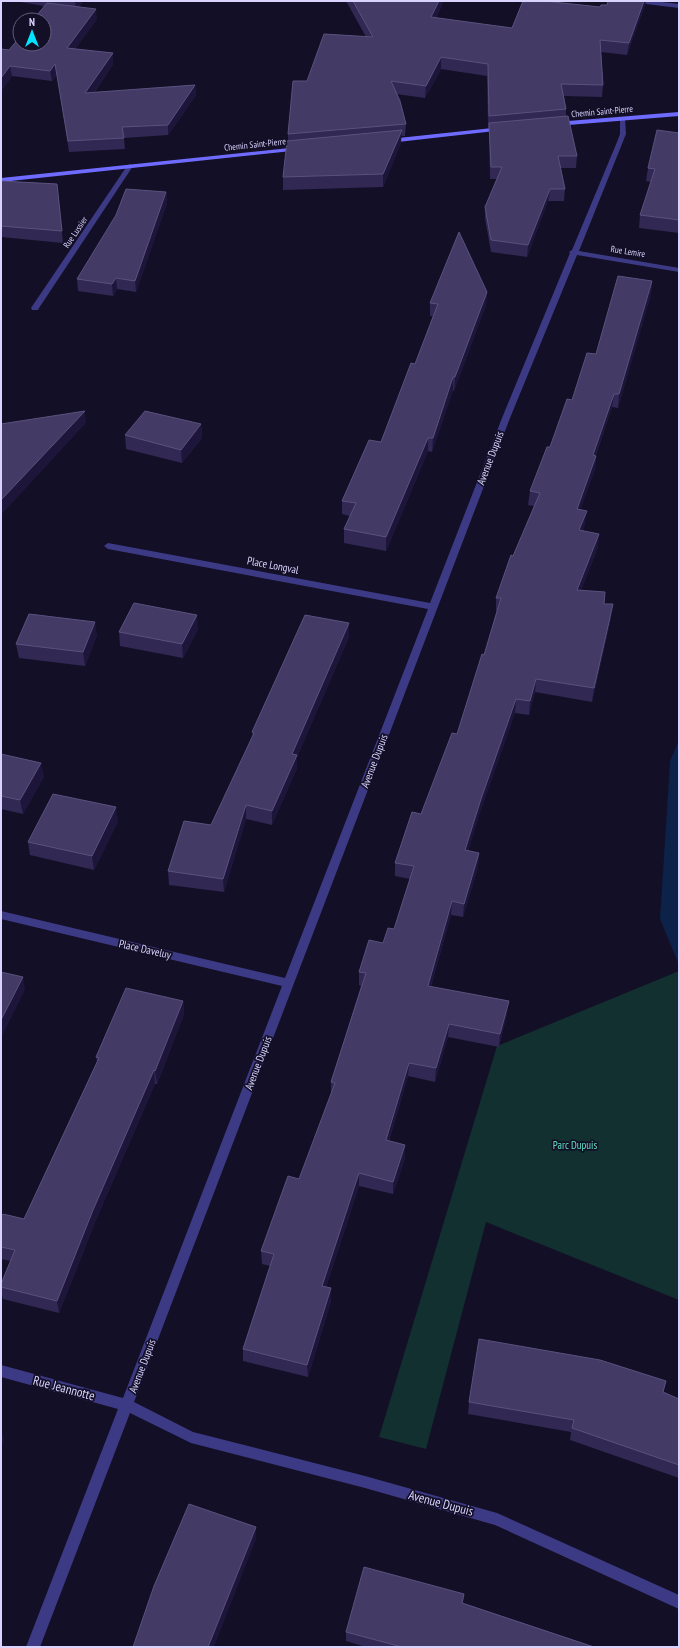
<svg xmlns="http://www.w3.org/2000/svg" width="680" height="1648" viewBox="0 0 680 1648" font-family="'PT Sans Narrow',sans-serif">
<rect width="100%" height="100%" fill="#130f26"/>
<path fill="#12302f" d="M679,971V1300L486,1222L426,1449L379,1437L497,1046Z"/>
<path fill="#0c2248" d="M679,740V965L660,919L670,761Z"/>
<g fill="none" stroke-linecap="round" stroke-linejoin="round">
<g fill="#3d3a85" fill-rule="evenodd">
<path d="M635,1H653L679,4V8L638,3Z"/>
<path d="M620,117L625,118L626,134L579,251L679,268V272L577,255L510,418L134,1402L193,1432L365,1476L497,1513L679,1595V1609L495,1525L365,1488L191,1443L130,1413L40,1647H26L118,1409L1,1377V1365L123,1398L282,986L1,919V911L285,978L428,609L108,549L104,546L108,543L430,603L502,418L570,253L569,252L572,250L617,142L620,134Z"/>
<path d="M130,164L133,166L39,308L38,310H32L31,308L127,166Z"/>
</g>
<g fill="#6f6bff" fill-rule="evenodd">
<path d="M679,112V116L556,126L553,124L556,122Z"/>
<path d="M502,127L504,128V130L389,143L386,141L389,139Z"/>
<path d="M299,147L302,149L301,150L1,182V178Z"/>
</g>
</g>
<g fill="#312854">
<path d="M20,1H83L79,7L97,19L75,49L113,53V64L94,93L195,85L196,95L168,135L124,138L125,149L69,152L57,75L52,81L12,76L1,91V49L9,50L44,6L20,2Z"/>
<path d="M346,1H443L442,5L436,18L512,28L607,5L608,1H646L645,5L627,55L601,52L603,85L602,97L564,96L566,109V116L577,156L576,168H560L565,189L564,201H548L527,257L491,252L485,219V207L497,179H490L489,135V128H488L487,76L441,69L425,98L396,94L406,124L405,136H401V143L383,187L283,190V177L288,141V134L307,81L366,37Z"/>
<path d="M679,133V233L639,228L640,215L651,182L646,181L648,168Z"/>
<path d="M1,181L57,184L63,243L1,237Z"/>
<path d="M166,192L167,203L136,292L117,289L113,296L78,291L77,279Z"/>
<path d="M652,281L651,294L618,408L612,407L596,455L595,469L580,510L585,524L583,530L598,547L581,590L604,604L611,618L592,702L535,692L529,715L515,713L480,812L468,851L479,853L478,867L463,917L451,915L431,986L507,1014L499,1047L448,1037L435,1082L408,1076L389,1141L405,1145V1158L393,1194L359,1186L326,1287L331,1288V1301L308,1377L243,1361V1349L270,1266L262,1264L261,1251L299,1179L331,1094V1082L361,986L359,985V972L383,943L394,929L410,879L395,876V863L421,814L457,734L484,655L497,611H496V598L534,506L528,505L530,491L572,400L596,354Z"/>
<path d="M487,292L486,305L454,391L453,390L432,452L428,451L386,551L344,543V529L350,516L342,514V501L381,442L415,364L433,316H430V303Z"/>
<path d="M201,424L202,438L182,463L126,449L125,435Z"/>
<path d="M349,623V637L297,757V768L272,825L246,819L224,892L169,885L168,871L211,825L253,736L252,732Z"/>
<path d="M198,629L183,658L120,646L119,632Z"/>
<path d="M97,635L85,666L19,658L16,644Z"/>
<path d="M1,754L44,776L23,814L1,809Z"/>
<path d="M118,821L94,870L30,855L28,842Z"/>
<path d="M183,1001L184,1014L157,1084H155L95,1222L59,1313L3,1299L1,1292V1284L11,1261L1,1259V1218L24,1219L97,1062L96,1057Z"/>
<path d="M666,1381L663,1392L679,1399V1478L570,1440L571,1432L468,1414L469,1402Z"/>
<path d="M464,1594L463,1603L594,1647H366L346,1641V1632Z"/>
</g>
<g fill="#1d163a">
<path d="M75,1H83L76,10Z"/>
<path d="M439,1H443L442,5L430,29L431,17Z"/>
<path d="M644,1H646L645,5L627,55L629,43Z"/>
<path d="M96,9L97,19L68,59L67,48Z"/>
<path d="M113,53V64L86,104L85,93Z"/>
<path d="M441,57V69L425,98L426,86Z"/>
<path d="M55,64L57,75L52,81L50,71Z"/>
<path d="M10,66L12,76L1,91V78Z"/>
<path d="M195,85L196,95L168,135V125Z"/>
<path d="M402,130L401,143L383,187V174Z"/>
<path d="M550,189L548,201L527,257L528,245Z"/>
<path d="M166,192L167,203L136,292L135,281Z"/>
<path d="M116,278L117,289L113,296L112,284Z"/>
<path d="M652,281L651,294L618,408L619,394Z"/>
<path d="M487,292L486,305L454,391L455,377Z"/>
<path d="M453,377V390L432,452L433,438Z"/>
<path d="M614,394L612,407L591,468L593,455Z"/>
<path d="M85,411L86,423L1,515V500Z"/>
<path d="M201,424L202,438L182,463L181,450Z"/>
<path d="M428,438V451L386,551V537Z"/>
<path d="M596,456L595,469L576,522L577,509Z"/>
<path d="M587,511L585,524L578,543L579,530Z"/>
<path d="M599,534L598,547L576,603L577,590Z"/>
<path d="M613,604L611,618L592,702L594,688Z"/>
<path d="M197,615L198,629L183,658L182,644Z"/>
<path d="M95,622L97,635L85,666L83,652Z"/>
<path d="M349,623V637L297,757V768L272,825V811L292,754Z"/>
<path d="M536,679L535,692L529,715L530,701Z"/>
<path d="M516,699L515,713L480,812L464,864L465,850L481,799Z"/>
<path d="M41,763L44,776L23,814L20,800Z"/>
<path d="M246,805V819L224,892L223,879Z"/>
<path d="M116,807L118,821L94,870L92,856Z"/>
<path d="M479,853L478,867L463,917L464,904Z"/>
<path d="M452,901L451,915L427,999L428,986Z"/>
<path d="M23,977L25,990L2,1036L1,1032V1020Z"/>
<path d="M183,1001L184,1014L157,1084L155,1071Z"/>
<path d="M509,1001L507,1014L499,1047L500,1034Z"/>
<path d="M449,1024L448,1037L435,1082L436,1068Z"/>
<path d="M409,1063L408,1076L385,1153L386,1140Z"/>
<path d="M154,1070L155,1084L95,1222L59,1313L57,1301L93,1210Z"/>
<path d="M405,1145V1158L393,1194V1182Z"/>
<path d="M359,1173V1186L322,1299V1286Z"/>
<path d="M331,1288V1301L308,1377L307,1365Z"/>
<path d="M1,1428L4,1440L1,1448Z"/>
<path d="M256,1527V1539L214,1647H208Z"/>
</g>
<g fill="#433a66" stroke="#5a527e">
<path d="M353,1H439L431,17L512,28L523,1H544L600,7L601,5H607L608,1H644L629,43L600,40L603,85L561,84L566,109L489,116L488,64L441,57L426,86L391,81L400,101L406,124L288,134L293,81H307L324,34L373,37Z"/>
<path d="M47,3L96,9L67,48L113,53L85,93L195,85L168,125L122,127L124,138L68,141L55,64L50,71L10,66L1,78V49L9,50L20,37V44H44V20H33Z"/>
<path d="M568,116L577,156H558L565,189H550L528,245L491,240L485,207L502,167H491L489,123Z"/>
<path d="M402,130L383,174L283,177L287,141Z"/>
<path d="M657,130L679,133V220L640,215L655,169L648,168Z"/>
<path d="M1,181L57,184L62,231L1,226Z"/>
<path d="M126,189L166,192L135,281L116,278L112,284L77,279L116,215Z"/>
<path d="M459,232L487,292L455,377H453L433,438H428L386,537L344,529L356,503L342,501L369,440L381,442L411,363L415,364L438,304L430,303Z"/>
<path d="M618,276L652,281L619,394H614L593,455L596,456L577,509L587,511L579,530L599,534L577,590L605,592L604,604H613L594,688L536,679L530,701L516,699L481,799L465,850L479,853L464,904L452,901L428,986L509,1001L500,1034L449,1024L436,1068L409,1063L386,1140L405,1145L393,1182L359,1173L322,1286L331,1288L307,1365L243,1349L274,1254L261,1251L288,1176L299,1179L335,1083L331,1082L366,973L359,972L369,940L383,943L388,928L394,929L414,866L395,863L412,812L421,814L452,733L457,734L482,654L484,655L501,598H496L511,555L513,556L540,493L530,491L547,447H550L567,399L572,400L587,353L596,354Z"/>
<path d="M85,411L1,500V424Z"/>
<path d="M145,411L201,424L181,450L125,435Z"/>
<path d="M134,603L197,615L182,644L119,632Z"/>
<path d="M29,614L95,622L83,652L16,644Z"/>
<path d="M305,615L349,623L292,754L297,755L272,811L246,805L223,879L168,871L184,821L211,825L254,733L252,732Z"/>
<path d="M1,754L41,763L20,800L1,796Z"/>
<path d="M53,794L116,807L92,856L28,842Z"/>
<path d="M1,972L23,977L1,1020Z"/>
<path d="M126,988L183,1001L155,1071L154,1070L93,1210L57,1301L1,1287V1284L15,1250L1,1247V1218L3,1214L24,1219L99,1058L96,1057Z"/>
<path d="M479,1339L600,1360L666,1381L663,1392L679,1399V1465L572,1428L574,1420L469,1402Z"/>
<path d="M189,1504L256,1527L208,1647H133L154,1586Z"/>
<path d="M364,1567L464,1594L462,1603L594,1647H402L346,1632Z"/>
</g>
<g text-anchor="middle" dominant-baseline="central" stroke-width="3.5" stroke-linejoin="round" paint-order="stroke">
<g font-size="9" fill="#d9d4ff" stroke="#130f26">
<text transform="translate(602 111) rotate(-5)">Chemin Saint-Pierre</text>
<text transform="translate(255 144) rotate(-6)">Chemin Saint-Pierre</text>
<text transform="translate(75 232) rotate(-56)">Rue Lussier</text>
<text transform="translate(628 251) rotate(9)">Rue Lemire</text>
</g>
<g font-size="11" fill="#d9d4ff" stroke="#130f26">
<text transform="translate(490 458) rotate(-69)">Avenue Dupuis</text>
<text transform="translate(273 565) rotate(11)">Place Longval</text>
<text transform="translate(374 761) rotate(-69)">Avenue Dupuis</text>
<text transform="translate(145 949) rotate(13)">Place Daveluy</text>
<text transform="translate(258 1063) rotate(-69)">Avenue Dupuis</text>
<text transform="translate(142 1366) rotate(-69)">Avenue Dupuis</text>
</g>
<g font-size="11" fill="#5fe0c0" stroke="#130f26">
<text x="575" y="1145">Parc Dupuis</text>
</g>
<g font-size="13" fill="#d9d4ff" stroke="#130f26">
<text transform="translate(64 1388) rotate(15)">Rue Jeannotte</text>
<text transform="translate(441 1503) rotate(15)">Avenue Dupuis</text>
</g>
</g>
<rect width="680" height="1648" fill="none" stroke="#d9d4ff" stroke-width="4"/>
<g transform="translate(32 32)"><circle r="19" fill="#130f26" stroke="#625e7d"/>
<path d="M0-3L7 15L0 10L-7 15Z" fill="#00e5ff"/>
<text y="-6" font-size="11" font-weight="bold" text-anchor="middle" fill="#d9d4ff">N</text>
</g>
</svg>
